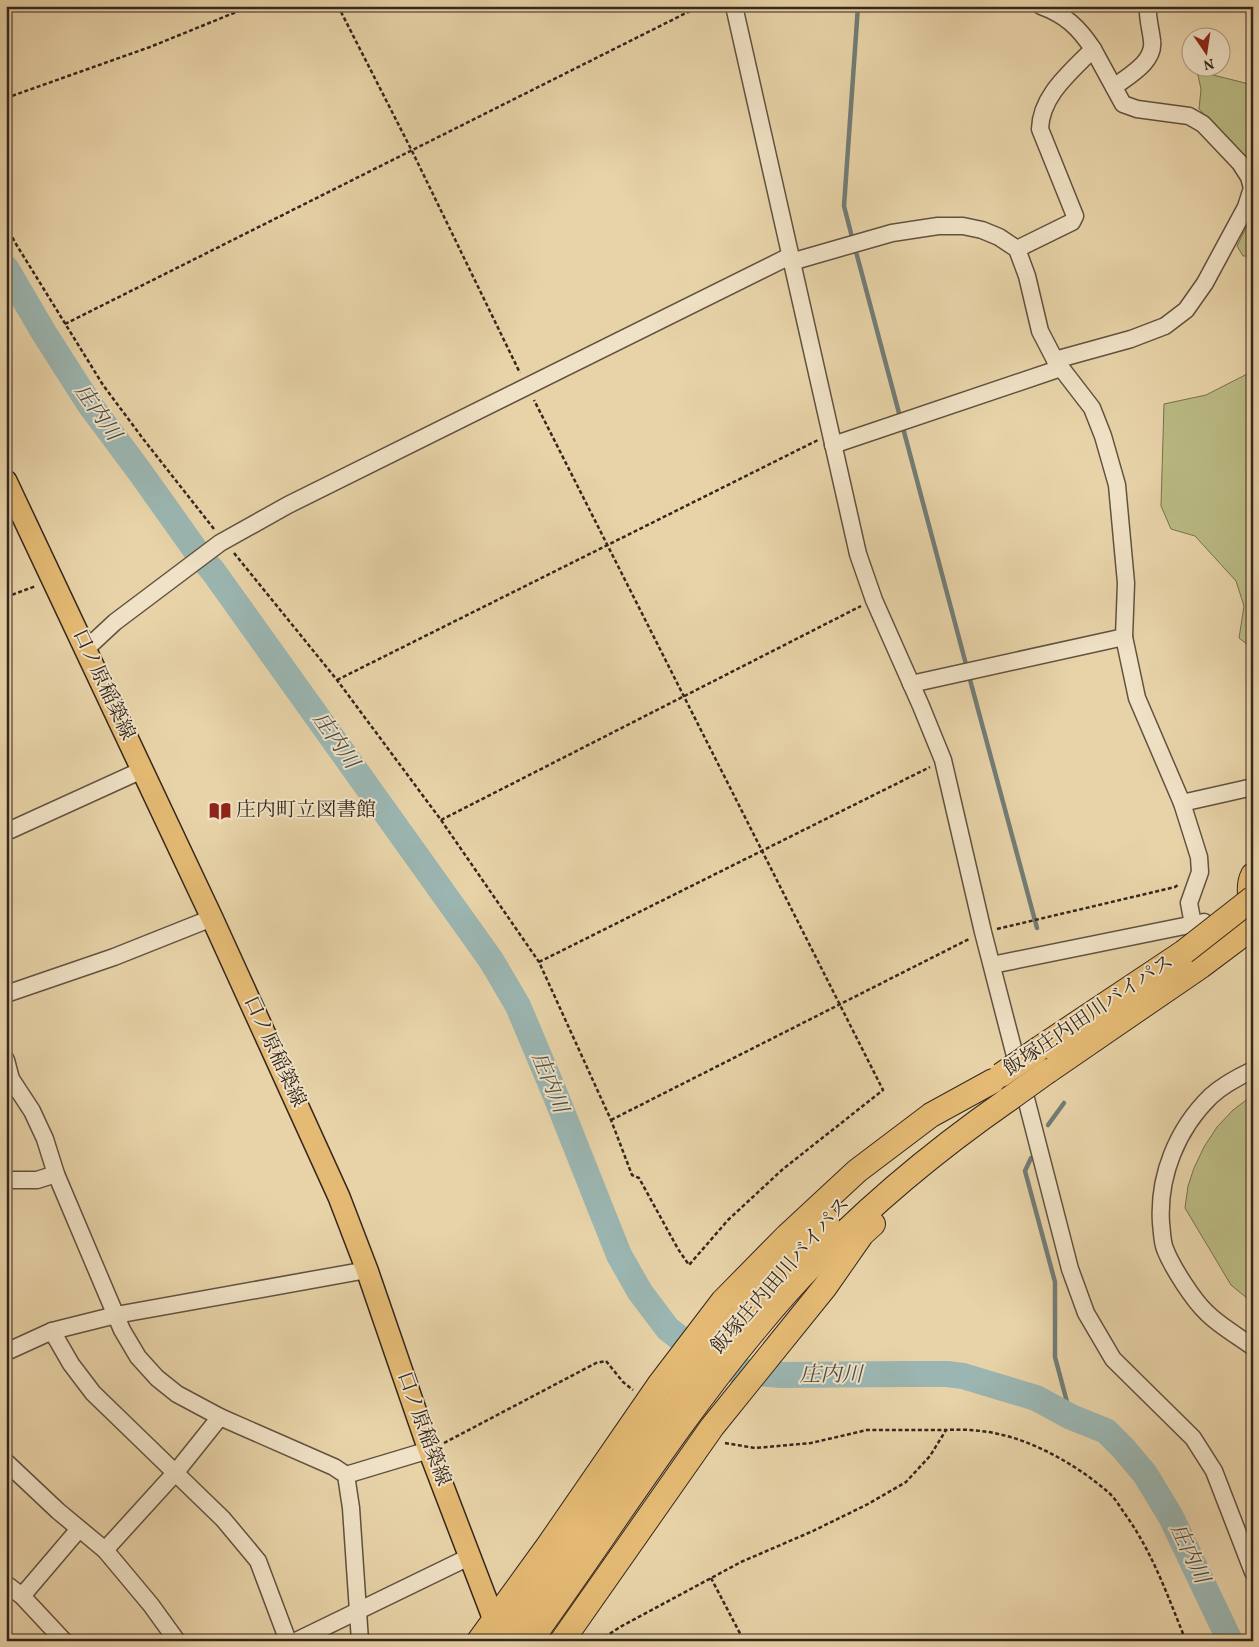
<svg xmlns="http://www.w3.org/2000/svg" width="1259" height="1647" viewBox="0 0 1259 1647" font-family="Vollkorn,'Noto Serif JP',serif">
<rect width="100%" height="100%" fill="#e8d3a8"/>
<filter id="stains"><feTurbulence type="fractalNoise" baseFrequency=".004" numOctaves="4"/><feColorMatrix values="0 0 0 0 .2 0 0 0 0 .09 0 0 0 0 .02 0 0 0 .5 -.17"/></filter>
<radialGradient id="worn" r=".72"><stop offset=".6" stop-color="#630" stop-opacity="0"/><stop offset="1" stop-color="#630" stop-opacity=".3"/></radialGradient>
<g fill="#bbbb84" stroke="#787151">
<path d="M1197,71L1253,85V166L1199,109L1201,89Z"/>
<path d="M1253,214V256H1243L1237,246Z"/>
<path d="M1253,371V649L1239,638L1244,606L1236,581L1195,536L1171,529L1161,506L1164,404L1206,395Z"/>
<path d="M1253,1095V1303L1231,1285L1185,1208L1188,1186L1194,1168L1204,1147L1217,1127L1233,1110Z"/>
</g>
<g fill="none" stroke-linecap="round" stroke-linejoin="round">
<g stroke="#727d77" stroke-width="4.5">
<path d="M853,241L844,206L858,6"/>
<path d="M855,248L967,668"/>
<path d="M969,676L1037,928"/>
<path d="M1048,1125L1064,1103"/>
<path d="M1031,1158L1025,1171L1055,1282V1357L1071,1417"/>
</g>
<path stroke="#9bb6b2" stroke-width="26" d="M6,268L44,333L90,405L140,472L199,555L213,571L491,960L518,1006L555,1094L619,1255L640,1292L668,1329L707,1359L723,1367L745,1372L781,1375L906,1374H947L963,1376L1036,1398L1071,1417L1106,1431L1123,1448L1145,1474L1171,1517L1230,1641"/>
<g stroke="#615240" stroke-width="19">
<g id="minor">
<path d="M734,6L858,554L874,600L921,706L943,760L983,932L1070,1269L1086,1313L1113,1359L1193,1438L1214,1471L1253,1572"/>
<path d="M1114,87C1128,76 1155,62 1152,41C1151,29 1147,19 1148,6"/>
<path d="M1017,249L1072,222L1075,216L1040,129C1041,95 1071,72 1093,49C1079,28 1066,15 1041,6"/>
<path d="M791,262L892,233L938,226H963L982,230L999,237L1017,249L1027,276L1040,331L1055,360L1092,408L1103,436L1117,485L1126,583L1124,637L1137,698L1182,803L1199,857L1200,872L1189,903L1193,924"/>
<path d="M1055,360L1131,339L1165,326L1186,310L1205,283L1246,207L1252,188L1249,177L1240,163L1203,124L1189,116L1137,109L1123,104L1093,49"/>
<path d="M833,445L1061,368"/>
<path d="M86,649L115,622L220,543L288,505L790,256"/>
<path d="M911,684L1124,637"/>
<path d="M1182,803L1253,787"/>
<path d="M6,832L142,770"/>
<path d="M992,965L1204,922"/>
<path d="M6,994L114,957L212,918"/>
<path d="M6,1060L11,1079L32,1111L45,1139L56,1174L122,1330L138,1357L157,1378L177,1394L220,1417L334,1467L346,1475L351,1508L360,1641"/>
<path d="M1253,1070C1238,1077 1223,1085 1211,1096C1177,1129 1158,1176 1161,1223C1162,1231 1162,1242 1165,1249C1172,1267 1193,1300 1207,1313C1220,1326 1238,1336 1253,1347"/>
<path d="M6,1180H37L56,1174"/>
<path d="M52,1331L71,1364L93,1393L223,1519L258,1561L288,1641"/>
<path d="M6,1352L52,1331L116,1315L367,1270"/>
<path d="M6,1462L58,1511L105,1550L151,1605L177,1641"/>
<path d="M346,1475L429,1450"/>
<path d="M105,1550L176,1472L220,1417"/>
<path d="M6,1584L22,1596L64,1641"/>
<path d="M22,1596L79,1529"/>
<path d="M296,1641L469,1557"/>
</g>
</g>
<g stroke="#34271e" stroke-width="24">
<path id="major" d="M6,481L212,918L339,1197L367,1270L429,1450L499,1633"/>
</g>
<g stroke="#34271e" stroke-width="26">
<g id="highway">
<path d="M1252,912C1251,900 1247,886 1253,875"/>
<path d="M1040,1048L1184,952"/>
<path d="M1048,1071L1201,966L1253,927"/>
<path d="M479,1641L548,1546L659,1385L723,1301L787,1236L857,1171L931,1115L993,1081"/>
<path d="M505,1641C612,1500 702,1346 827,1220"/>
<path d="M530,1641C606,1536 675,1425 758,1326C830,1238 917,1163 1009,1099"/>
<path d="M562,1641L712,1427L825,1287L862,1234L873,1224"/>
</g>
</g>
<g stroke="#34271e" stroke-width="2.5" stroke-dasharray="4 2.5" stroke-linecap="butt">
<path d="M338,6L412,151L520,373"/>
<path d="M6,98L150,47L251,6"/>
<path d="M6,226L16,244L103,385L144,440L214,529"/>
<path d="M65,324L700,6"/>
<path d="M234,553L337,680L441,820L539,962L611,1120L632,1175L639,1178L678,1249L689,1265L728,1220L783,1169L883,1090L534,400"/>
<path d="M6,597L36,586"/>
<path d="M337,680L818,440"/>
<path d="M441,820L861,606"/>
<path d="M997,929L1175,887L1179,884"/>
<path d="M539,962L930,767"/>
<path d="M611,1120L969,939"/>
<path d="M444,1443L596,1363L606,1361L623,1382L633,1390"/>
<path d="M725,1443L755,1448L778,1446L811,1443L867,1430H946"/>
<path d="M711,1578L744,1641"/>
<path d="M599,1641L620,1627L741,1562L813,1531L868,1504L906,1482L930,1456L946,1430C983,1428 1013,1435 1046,1451C1068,1462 1090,1476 1109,1493C1115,1498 1120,1507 1125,1514C1153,1553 1168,1597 1186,1641"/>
</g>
<use href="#minor" stroke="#f0e2c6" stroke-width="16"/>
<use href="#major" stroke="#e4ba74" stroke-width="21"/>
<use href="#highway" stroke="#e4ba74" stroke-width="24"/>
<g stroke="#34271e" stroke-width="26" stroke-linecap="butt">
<g id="highway-bridge">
<path d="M1184,952L1253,898"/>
<path d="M1001,1075L1040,1048"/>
<path d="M1009,1099L1048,1071"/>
</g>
</g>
<use href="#highway-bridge" stroke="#e4ba74" stroke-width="24"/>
</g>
<defs>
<g id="library-bare" transform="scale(1.725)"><path d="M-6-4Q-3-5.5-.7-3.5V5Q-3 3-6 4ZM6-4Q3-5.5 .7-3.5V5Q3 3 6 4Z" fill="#8f2418" stroke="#f0e2c6" stroke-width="2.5" paint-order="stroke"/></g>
</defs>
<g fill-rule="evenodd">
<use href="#library-bare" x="220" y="811"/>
</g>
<g text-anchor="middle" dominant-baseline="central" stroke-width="4" stroke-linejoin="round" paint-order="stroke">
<g font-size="20" fill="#34271e" stroke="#f0e2c6">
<text transform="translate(103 685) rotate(65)">口ノ原稲築線</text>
<text transform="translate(1089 1016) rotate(-34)">飯塚庄内田川バイパス</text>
<text transform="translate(274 1052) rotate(65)">口ノ原稲築線</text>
<text transform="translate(781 1276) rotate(-49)">飯塚庄内田川バイパス</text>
<text transform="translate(423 1429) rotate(70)">口ノ原稲築線</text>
</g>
<g font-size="20" fill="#34271e" stroke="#f0e2c6" text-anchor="start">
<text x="236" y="811">庄内町立図書館</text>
</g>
<g font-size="21" font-style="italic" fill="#4e4b43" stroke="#f0e2c6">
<text transform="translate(97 413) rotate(55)">庄内川</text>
<text transform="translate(335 741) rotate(55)">庄内川</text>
<text transform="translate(549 1083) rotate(68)">庄内川</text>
<text x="831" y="1375">庄内川</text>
<text transform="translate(1189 1554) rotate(65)">庄内川</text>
</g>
</g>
<rect width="1259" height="1647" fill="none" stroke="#e8d3a8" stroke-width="25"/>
<rect x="8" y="8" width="1244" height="1632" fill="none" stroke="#34271e" stroke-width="2.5"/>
<rect x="12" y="12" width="1234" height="1622" fill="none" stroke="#34271e"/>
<g transform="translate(1206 52) rotate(167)"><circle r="24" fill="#f0e2c6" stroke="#a59783"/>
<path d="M0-4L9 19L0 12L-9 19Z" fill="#8f2418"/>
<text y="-8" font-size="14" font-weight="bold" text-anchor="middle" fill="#34271e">N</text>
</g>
<rect width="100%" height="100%" filter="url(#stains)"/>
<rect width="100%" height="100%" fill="url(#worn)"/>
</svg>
